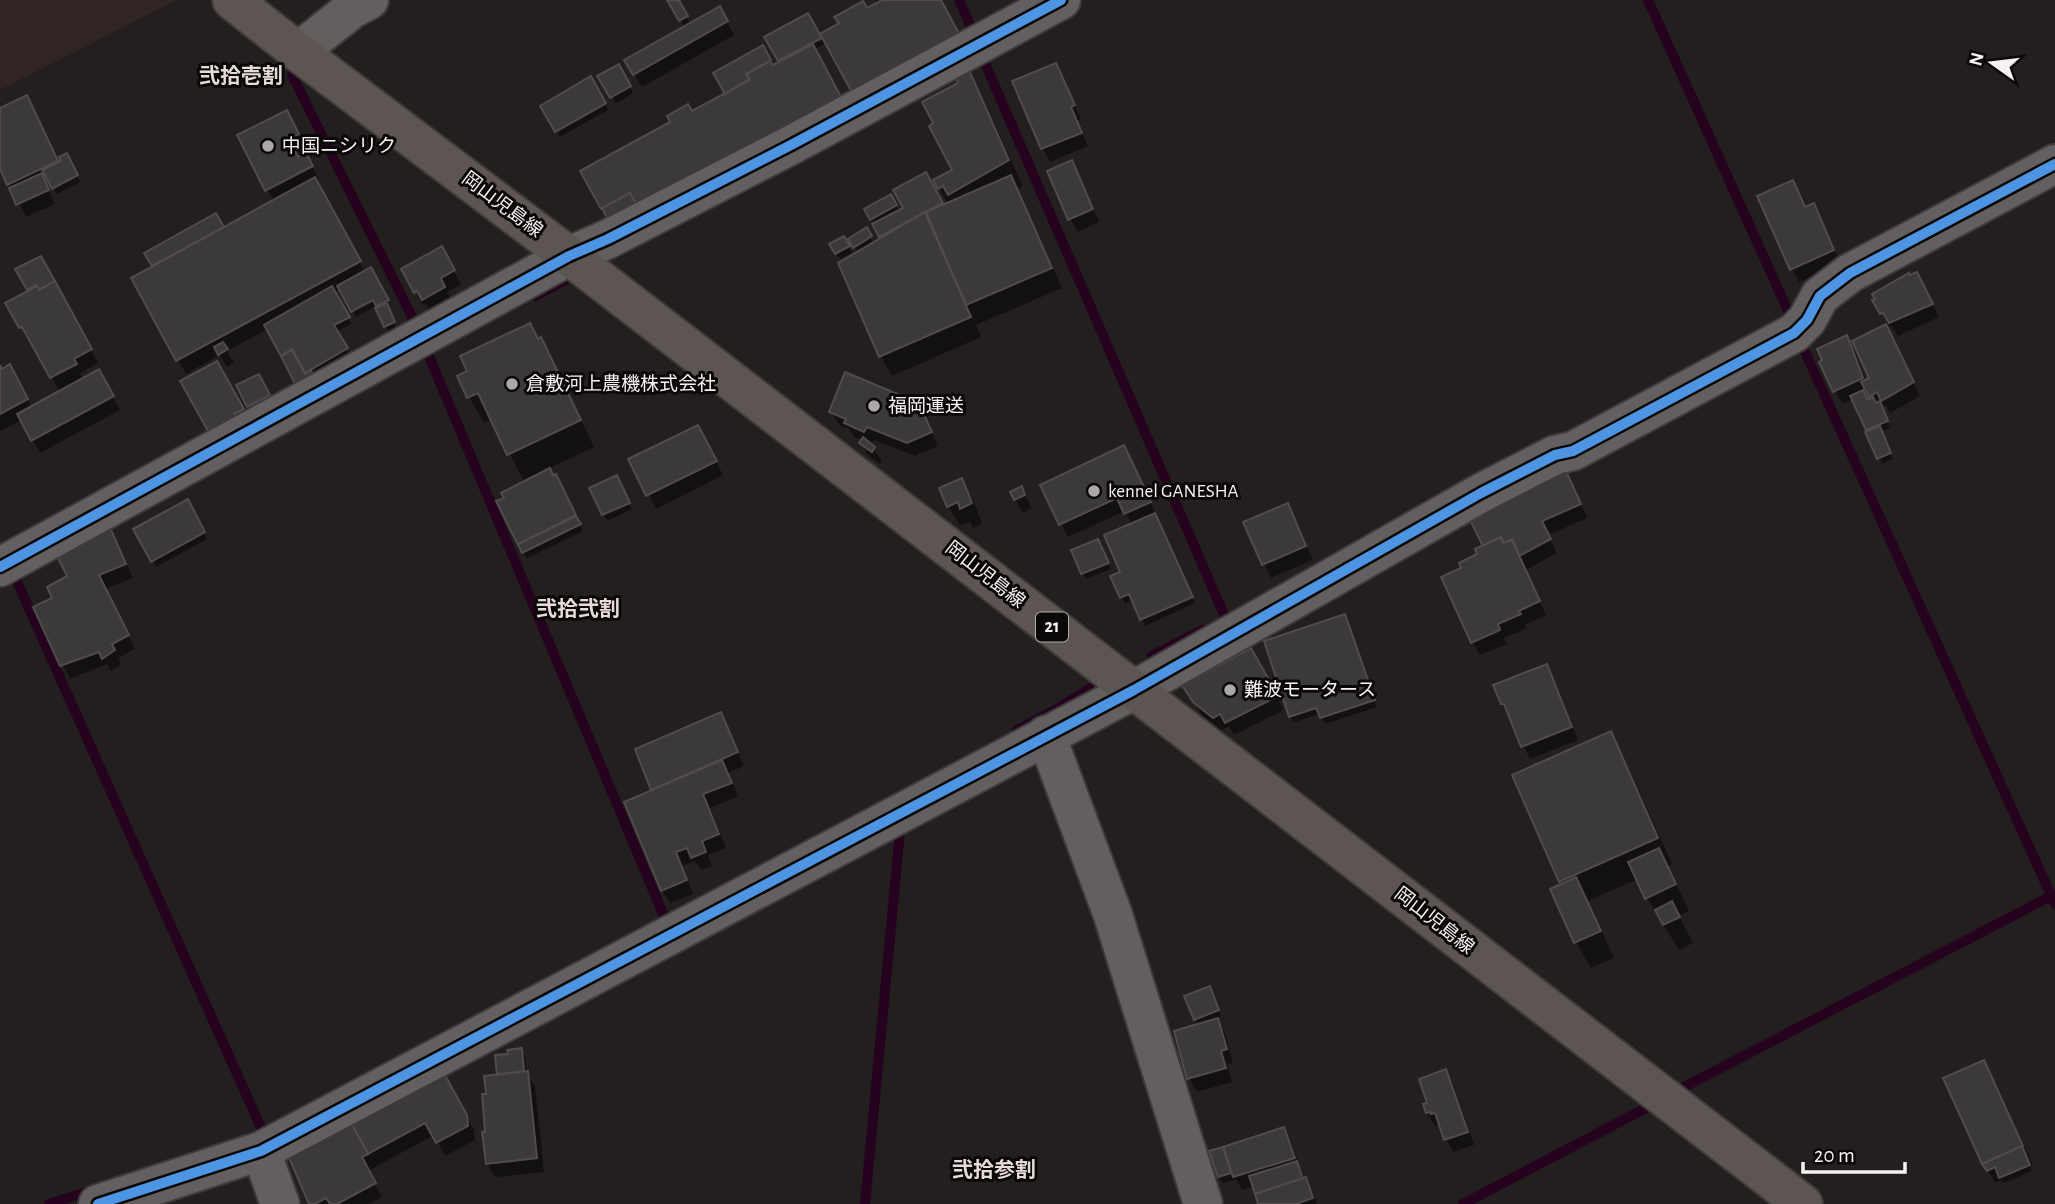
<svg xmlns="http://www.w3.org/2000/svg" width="2055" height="1204" viewBox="0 0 2055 1204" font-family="'Alegreya Sans','Noto Sans JP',sans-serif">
<rect width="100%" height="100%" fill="#231f1f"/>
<path fill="#312524" d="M0,0H177L0,90Z"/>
<g fill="#0007" fill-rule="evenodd">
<path d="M669,0H677L691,25L720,9L734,35L642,87L627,61L685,28Z"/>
<path d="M876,0H940L973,61L869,119L826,43L814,50L843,103L614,228L582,171L672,122L669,116L688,106L693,113L727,95L716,74L763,47L773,67L781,63L766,38L807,16L819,37L841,24L837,17L863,3L867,10L878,4Z"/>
<path d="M1056,65L1081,119L1077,121L1088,146L1050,162L1043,149L1015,82Z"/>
<path d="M618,66L633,93L615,104L613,97L611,98L599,77Z"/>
<path d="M969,73L983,99L1023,186L1018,189L1062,288L976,325L981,337L892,376L881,356L858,253L850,239L866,230L874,244L882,239L867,209L891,196L899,212L905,209L926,174L944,206L948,204L935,181L955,171L960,83Z"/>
<path d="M27,97L59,164L63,162L66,155L80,182L57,194L50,181L46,183L55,204L26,217L0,165V110Z"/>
<path d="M606,105L608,110L560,137L557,133Z"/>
<path d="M294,125L305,148L295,153L298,159L306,155L319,180L316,182L365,272L371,270L391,307L387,308L397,328L389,332L376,306L356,317L341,289L334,292L351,324L336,332L350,355L304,397L268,329L227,351L234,363L227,367L220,355L186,374L133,279L154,267L147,254L216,216L223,229L274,202L239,136Z"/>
<path d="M1071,162L1099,222L1078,232L1070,219Z"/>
<path d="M1792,183L1806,209L1813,206L1841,264L1799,282L1792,269Z"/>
<path d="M844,239L852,253L840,259L832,245Z"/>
<path d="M441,249L461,284L447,292L452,301L431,312L426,304L423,305L403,269Z"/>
<path d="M40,258L98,363L80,373L83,379L98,371L120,410L40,453L22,420L0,431V367L2,371L17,379L32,408L60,392L31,339L28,340L8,303L30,291L18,270Z"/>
<path d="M1924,287L1939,317L1898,336L1892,326L1890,327L1875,301Z"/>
<path d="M1847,337L1854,351L1866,382L1871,379L1893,340L1920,396L1890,413L1886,405L1881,407L1890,428L1882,431L1893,459L1882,464L1853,399L1843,404L1835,391ZM1869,392L1873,399L1867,401L1864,395Z"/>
<path d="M540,340L555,366L594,447L548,469L558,482L583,531L527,558L523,552L525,483L492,419L484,423L469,397Z"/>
<path d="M216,364L250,423L222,453Z"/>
<path d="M258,376L272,402L252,412L238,386Z"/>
<path d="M899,396L903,403L928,424L938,446L915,456L874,440L871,446L882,461L880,464L869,456L861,443L863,441L854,437L849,429L839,425L831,411Z"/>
<path d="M705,440L723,475L656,509L631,460Z"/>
<path d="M1131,461L1157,516H1155L1195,603L1145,626L1133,599L1125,604L1112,577L1122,572L1132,525L1125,511L1068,537L1042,486Z"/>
<path d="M961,481L973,500L982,524L973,528L970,522L960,526L948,506Z"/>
<path d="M619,484L632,509L607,521L591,489Z"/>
<path d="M1573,487L1587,518L1548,535L1557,553L1526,570L1546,615L1525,625L1527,628L1504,638L1507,644L1480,655L1473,642L1463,568L1479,555L1477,550Z"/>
<path d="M1021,489L1032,508L1023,513L1012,493Z"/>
<path d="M187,502L207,539L156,567L135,530Z"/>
<path d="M1287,505L1313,560L1271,578L1246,523Z"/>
<path d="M116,541L133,578L105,589L135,649L118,658L121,664L111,671L107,664L70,679L35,608L54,598L69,577Z"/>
<path d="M1101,548L1111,569L1086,579L1083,573Z"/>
<path d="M1345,616L1377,707L1325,724L1320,714L1294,722L1290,716Z"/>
<path d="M1251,650L1284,710L1234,735L1229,726L1222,730L1202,716L1185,685Z"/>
<path d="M1546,666L1554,679L1578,740L1530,759L1503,704Z"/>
<path d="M721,714L744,766L728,773L738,796L710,808L726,848L708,855L712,866L701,870L695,861L682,866L693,894L670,903L662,890L653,792L637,750Z"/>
<path d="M1610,734L1625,760L1672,864L1667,866L1689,911L1679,916L1693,943L1679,950L1647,898L1638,879L1588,901L1614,958L1591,968L1576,942L1553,890L1563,885L1561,881Z"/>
<path d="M1212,994L1221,1017L1216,1019L1225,1033L1233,1063L1227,1064L1232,1082L1197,1092L1189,1078L1176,1032L1199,1025L1195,1019Z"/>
<path d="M521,1050L525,1056L526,1072L535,1086L544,1172L495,1177L487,1163L488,1095L500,1076Z"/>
<path d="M1983,1062L1995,1082L2033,1166L2030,1167L2032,1171L2004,1183L2002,1180L1995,1183L1984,1163Z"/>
<path d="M440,1071L474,1130L475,1140L445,1156L434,1135L368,1171L382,1197L369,1204H311Z"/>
<path d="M1445,1071L1453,1085L1474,1145L1453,1152L1439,1125L1435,1126L1427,1112L1429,1104Z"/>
<path d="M1283,1129L1291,1142L1302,1173L1313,1193L1317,1204H1260L1254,1186L1242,1190L1236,1179L1223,1183L1219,1177L1211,1152L1222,1149L1226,1156Z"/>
</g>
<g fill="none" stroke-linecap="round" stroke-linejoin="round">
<g stroke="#25031e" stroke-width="10">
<path d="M959,0L976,38"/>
<path d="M1648,0L1793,322"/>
<path d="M981,54L1225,617"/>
<path d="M292,75L427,347L428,354L666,921"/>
<path d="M535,296L565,280"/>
<path d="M1801,343L2055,904"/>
<path d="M15,577L266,1139"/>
<path d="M1152,656L1202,630"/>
<path d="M1017,730L1057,709L1099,683"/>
<path d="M1684,1087L2055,894"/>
<path d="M49,1204L96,1189"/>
<path d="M865,1204L900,831"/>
<path d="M1463,1204L1646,1108"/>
</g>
</g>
<g fill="#3c3939" stroke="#504c4c" stroke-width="2">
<path d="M667,0H679L688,16L679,21Z"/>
<path d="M882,0H941L963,41L856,100L820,34L839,23L834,17L863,1L867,8Z"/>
<path d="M720,6L728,21L633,75L624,60Z"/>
<path d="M808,13L822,38L778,61L764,37Z"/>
<path d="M813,44L841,97L638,207L630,193L601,209L580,171L670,122L667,116L688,104L692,111L750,80L747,74L770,61L773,65Z"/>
<path d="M763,45L771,60L746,74L749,79L725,94L713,73Z"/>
<path d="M1056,63L1075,105L1071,107L1082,133L1041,149L1012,81Z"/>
<path d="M619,64L631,86L610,98L597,76Z"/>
<path d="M969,70L1009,160L948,195L943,186L938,189L933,180L952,170L929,126L933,123L922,102L958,83L956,78Z"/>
<path d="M591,76L606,103L555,132L540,106Z"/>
<path d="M27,95L58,161L7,185L0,169V108Z"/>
<path d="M287,110L299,134L289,139L298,157L306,153L313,166L265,191L237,135Z"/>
<path d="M67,153L78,175L52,189L42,170L61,161L59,157Z"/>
<path d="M1072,160L1093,209L1068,220L1047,171Z"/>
<path d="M926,172L943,203L879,237L872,224L903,208L893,190Z"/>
<path d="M42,173L49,190L16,205L9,188Z"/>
<path d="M1011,175L1052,268L966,305L926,212Z"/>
<path d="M315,177L361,261L176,361L131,278Z"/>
<path d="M1793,180L1805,207L1814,203L1834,250L1790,270L1757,196Z"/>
<path d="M630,193L638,207L609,223L602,208Z"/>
<path d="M891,194L897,205L870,220L864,209Z"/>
<path d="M925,212L971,317L879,357L838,263Z"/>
<path d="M216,213L224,227L152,266L144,253Z"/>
<path d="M867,227L872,236L853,248L848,239Z"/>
<path d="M844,236L850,246L835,254L829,244Z"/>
<path d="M442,246L455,270L441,278L445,287L422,300L417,291L414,293L401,269Z"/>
<path d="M41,256L55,281L39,290L36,285L27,290L15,269Z"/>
<path d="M371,267L389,300L376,306L373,300L351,312L337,286Z"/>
<path d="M1917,272L1933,304L1889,323L1883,313L1880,314L1872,300L1875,299L1872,294L1909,273L1910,275Z"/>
<path d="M55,281L92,349L74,359L77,364L50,378L22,327L19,328L5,303L37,286L39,290Z"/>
<path d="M332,286L350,317L334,325L348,348L305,373L292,349L281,356L264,325Z"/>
<path d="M387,303L395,322L384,327L375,308Z"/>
<path d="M530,323L538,339L541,337L581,420L507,455L478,393L467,398L457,376L467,371L460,356Z"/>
<path d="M1886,324L1914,382L1881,401L1877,392L1869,397L1861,382L1869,378L1852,341Z"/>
<path d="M1847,335L1863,378L1833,392L1819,362L1822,360L1817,349Z"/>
<path d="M223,342L228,349L218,355L214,347Z"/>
<path d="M292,350L305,374L311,370L317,383L299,392L281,356Z"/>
<path d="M217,361L244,409L234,414L240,426L213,440L180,381Z"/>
<path d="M10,364L28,399L0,414V365L2,369Z"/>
<path d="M99,369L114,396L31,441L17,414Z"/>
<path d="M845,372L900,395L899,400L921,408L932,432L907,443L867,427L864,432L844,423L846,419L829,412Z"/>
<path d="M259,374L270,395L247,407L236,385Z"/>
<path d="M1863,390L1867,399L1873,397L1876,403L1880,401L1888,421L1866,430L1850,396Z"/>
<path d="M698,425L717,461L646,496L628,459Z"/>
<path d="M1880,426L1891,453L1877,459L1865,432Z"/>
<path d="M863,437L875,447L872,452L859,443Z"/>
<path d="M1124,445L1151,502L1124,514L1117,498L1059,525L1040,485Z"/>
<path d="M550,468L553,475L556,474L576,515L518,545L496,501L504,498L501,493Z"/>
<path d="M1566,471L1581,504L1542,521L1551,539L1519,556L1512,539L1504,543L1501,537L1483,546L1469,518Z"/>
<path d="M617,475L630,503L602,515L589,488Z"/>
<path d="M962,478L972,503L960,509L958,502L947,507L939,488Z"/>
<path d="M1022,486L1025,495L1014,500L1010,492Z"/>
<path d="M188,499L205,532L151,562L133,529Z"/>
<path d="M1288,503L1306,546L1262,565L1243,522Z"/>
<path d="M1155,513L1193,597L1140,620L1129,594L1120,598L1110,576L1120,572L1104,535Z"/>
<path d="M576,516L581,524L522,553L518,544Z"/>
<path d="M109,525L126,564L99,575L129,635L112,644L115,650L102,659L99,652L60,666L33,607L52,598L47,587L67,576L56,554Z"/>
<path d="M1501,537L1503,543L1512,540L1540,601L1519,611L1521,614L1498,624L1500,630L1471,643L1441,577L1461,568L1459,563L1477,554L1475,549Z"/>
<path d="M1098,539L1109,563L1081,574L1071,550Z"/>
<path d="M1345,614L1375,700L1320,718L1316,708L1289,717L1264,641Z"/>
<path d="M1251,648L1278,696L1225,723L1220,714L1213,718L1193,702L1182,685Z"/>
<path d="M1547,664L1572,727L1521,747L1504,704H1501L1493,685Z"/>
<path d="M721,712L738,752L651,790L635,749Z"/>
<path d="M1611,731L1658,838L1559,882L1512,775Z"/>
<path d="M722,760L732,783L703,794L719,834L702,841L706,852L691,858L687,848L676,852L687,880L661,891L624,802Z"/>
<path d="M1659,848L1676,884L1645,899L1628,862Z"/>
<path d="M1576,877L1601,931L1574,943L1550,889Z"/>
<path d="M1672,901L1680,917L1663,925L1655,910Z"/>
<path d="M1210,986L1219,1010L1194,1020L1184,996Z"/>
<path d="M1218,1018L1227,1049L1221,1051L1226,1068L1187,1079L1174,1031Z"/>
<path d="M522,1048L524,1071L497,1075L495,1055L508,1054L507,1050Z"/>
<path d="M1984,1060L2023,1146L1982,1164L1943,1078Z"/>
<path d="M441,1068L467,1115L468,1126L436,1143L425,1123L368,1154L349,1119Z"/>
<path d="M1446,1069L1468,1132L1444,1140L1435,1113L1431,1114L1430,1112L1426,1113L1423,1104L1427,1103L1419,1079Z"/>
<path d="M528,1071L537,1158L486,1164L482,1132H485L482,1094H486L484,1076Z"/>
<path d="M349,1119L368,1154L362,1157L376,1183L337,1204H330L326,1198L315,1204H309L287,1153Z"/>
<path d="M1284,1127L1295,1158L1233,1177L1223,1147Z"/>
<path d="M2022,1146L2030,1165L1999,1178L1995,1167L1987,1171L1982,1164Z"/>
<path d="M1223,1147L1231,1173L1218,1177L1209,1151Z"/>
<path d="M1297,1161L1303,1179L1255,1194L1249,1176Z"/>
<path d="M1306,1177L1313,1198L1296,1204H1258L1255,1194Z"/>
</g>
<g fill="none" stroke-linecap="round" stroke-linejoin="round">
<g stroke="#3e3b3b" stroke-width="42">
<g id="minor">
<path d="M298,52L352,9L369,0"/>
<path d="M0,567L569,256L608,239L791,145L1061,0"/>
<path d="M1046,735L1113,915L1203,1204"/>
<path d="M261,1151L280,1204"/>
<path d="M98,1204L261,1151L1134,690L1481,493L1555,455L1573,451L1794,333L1807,320L1820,296L1850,273L2055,164"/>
</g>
</g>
<g stroke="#3e3b3b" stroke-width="42">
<path id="major" d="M232,0L298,52L569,256L1803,1204"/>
</g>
<use href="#minor" stroke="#625f5e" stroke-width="38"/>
<use href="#major" stroke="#5d5551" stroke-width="38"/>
<g stroke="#0b0808" stroke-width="15">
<g id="cycleway">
<path d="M0,567L569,256L608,239L791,145L1061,0"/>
<path d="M98,1204L261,1151L1134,690L1481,493L1555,455L1573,451L1794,333L1807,320L1820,296L1850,273L2055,164"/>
</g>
</g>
<use href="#cycleway" stroke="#4d94e3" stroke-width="10"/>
</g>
<g fill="#ada8a8" stroke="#0b0808" stroke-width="2.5">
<circle cx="268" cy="146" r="7"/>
<circle cx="512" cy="384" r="7"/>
<circle cx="874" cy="406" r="7"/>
<circle cx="1094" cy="491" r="7"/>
<circle cx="1230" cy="690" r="7"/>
</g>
<g text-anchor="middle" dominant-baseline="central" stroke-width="6" stroke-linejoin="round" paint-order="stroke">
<rect fill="#0b0808" stroke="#b0abab" stroke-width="2" x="1036" y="612.5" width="32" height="29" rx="5"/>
<g font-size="18" font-weight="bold" fill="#f7f1f1">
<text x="1052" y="627">21</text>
</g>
<g font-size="19" fill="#f7f1f1" stroke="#0b0808" text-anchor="start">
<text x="282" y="146">中国ニシリク</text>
<text x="526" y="384">倉敷河上農機株式会社</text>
<text x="888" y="406">福岡運送</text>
<text x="1108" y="491">kennel GANESHA</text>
<text x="1244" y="690">難波モータース</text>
</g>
<g font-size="19" fill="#f7f1f1" stroke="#0b0808">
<text transform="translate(502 205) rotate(37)">岡山児島線</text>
<text transform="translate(985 575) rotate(38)">岡山児島線</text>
<text transform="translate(1434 921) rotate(38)">岡山児島線</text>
</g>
<g font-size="21" font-weight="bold" fill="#e5dbd9" stroke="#0b0808">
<text x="241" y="76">弐拾壱割</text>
<text x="578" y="609">弐拾弐割</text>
<text x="994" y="1170">弐拾参割</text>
</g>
</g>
<g transform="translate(1992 63) rotate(284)" stroke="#0b0808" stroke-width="5" paint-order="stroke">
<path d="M0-5L12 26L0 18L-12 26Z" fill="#f7f1f1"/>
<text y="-10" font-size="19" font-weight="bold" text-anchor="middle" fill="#f7f1f1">N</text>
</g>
<path d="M1803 1162v10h102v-10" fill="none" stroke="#f7f1f1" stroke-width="3.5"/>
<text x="1814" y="1162" font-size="21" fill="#f7f1f1" stroke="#0b0808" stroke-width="5" paint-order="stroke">20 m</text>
</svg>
